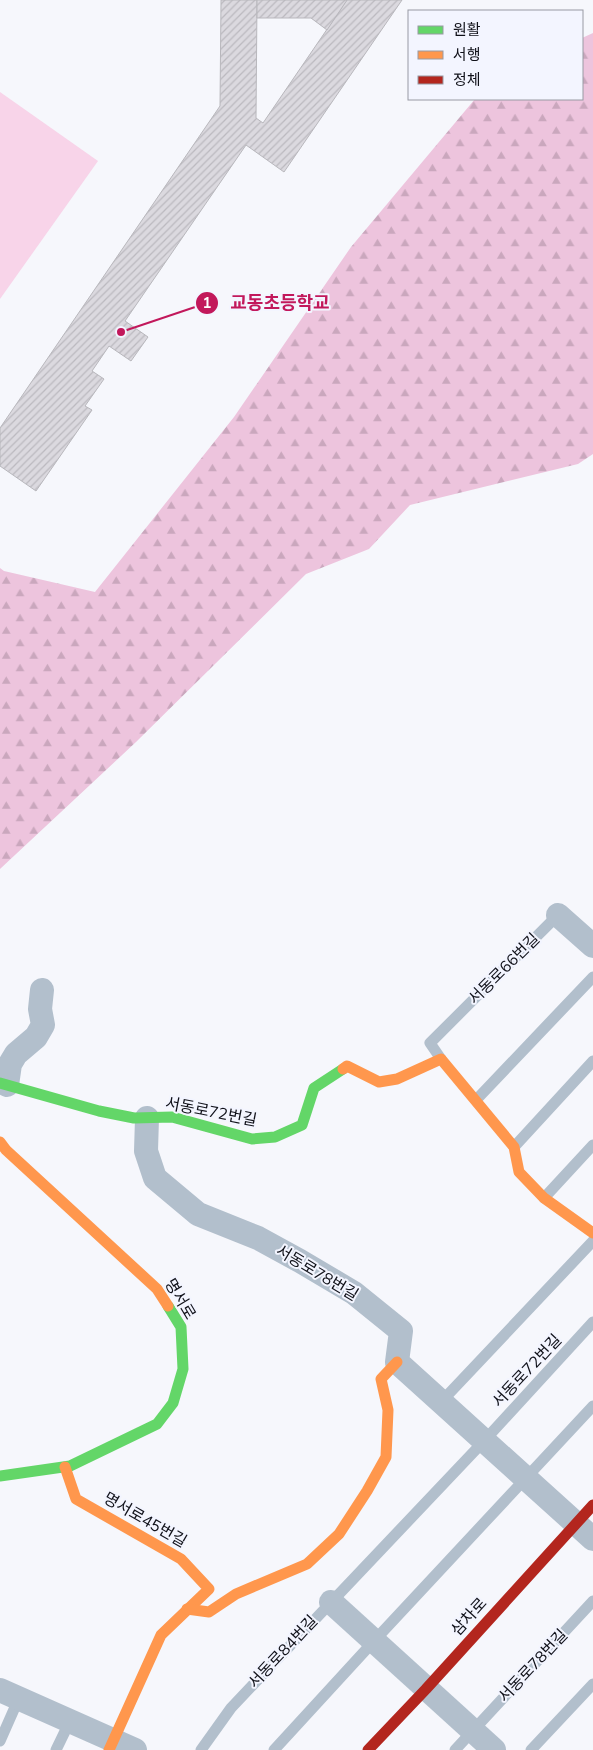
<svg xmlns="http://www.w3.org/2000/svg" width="593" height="1750" viewBox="0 0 593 1750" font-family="'Nunito Sans','Noto Sans KR',sans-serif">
<defs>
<pattern id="forest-firs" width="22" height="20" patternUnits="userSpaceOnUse" patternTransform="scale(1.25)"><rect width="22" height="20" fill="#edc4dd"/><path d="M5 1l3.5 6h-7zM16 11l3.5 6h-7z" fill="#caa7bd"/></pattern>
<pattern id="building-hatch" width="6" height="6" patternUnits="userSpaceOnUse" patternTransform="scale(1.25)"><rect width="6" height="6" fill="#dbd9df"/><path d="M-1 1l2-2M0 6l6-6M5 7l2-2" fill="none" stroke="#bbb9bf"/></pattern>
</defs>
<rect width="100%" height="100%" fill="#f6f7fc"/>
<path fill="url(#forest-firs)" d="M593,33V454L578,464L410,505L369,549L306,574L136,742L0,869V568L4,571L95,592L234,417L351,247L475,99H582V38Z"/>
<path fill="#f8d4e9" d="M0,92L98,161L0,299Z"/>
<g fill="url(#building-hatch)" stroke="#b8b7bc">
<path d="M221,0H257L256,118L263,123L347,0H402L284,172L246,145L125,321L148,337L131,361L109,346L92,371L104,379L85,406L92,410L36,491L0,466V428L220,106Z"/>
<path d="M257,0H347L327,30L311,18H257Z"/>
</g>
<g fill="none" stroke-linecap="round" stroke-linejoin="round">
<g stroke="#b2bfcc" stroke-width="11">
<path d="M441,1059L430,1043L558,915"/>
<path d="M476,1100L593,977"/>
<path d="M514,1147L593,1061"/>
<path d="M544,1198L593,1145"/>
<path d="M441,1402L593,1241"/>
<path d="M0,1741L19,1698"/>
<path d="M56,1750L70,1721"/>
<path d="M201,1750L231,1708L484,1441L593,1322"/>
<path d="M274,1750L374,1641L593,1406"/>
<path d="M455,1750L593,1601"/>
<path d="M531,1750L593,1684"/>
</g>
<g stroke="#b2bfcc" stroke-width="24">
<path d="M558,915L593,946"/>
<path d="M7,1085L10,1064L16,1054L36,1037L43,1025L40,1009L42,990"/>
<path d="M147,1118L146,1151L155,1178L198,1214L258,1238L300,1261L354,1293L401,1331L397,1362L593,1539"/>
<path d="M331,1602L494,1750"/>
<path d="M0,1690L135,1750"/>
</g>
<g stroke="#63d668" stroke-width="11">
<path d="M0,1083L99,1111L134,1118L172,1117L252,1139L275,1137L302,1125L314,1088L343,1069"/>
<path d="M0,1476L70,1466L157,1424L173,1403L183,1369L181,1327L168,1306"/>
</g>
<g stroke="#ff974d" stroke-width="11">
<path d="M343,1069L347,1066L379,1082L397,1079L441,1059L514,1147L519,1172L544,1198L593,1233"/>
<path d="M0,1142L6,1150L157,1289L168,1306"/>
<path d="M65,1467L76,1499L181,1559L209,1589L161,1635L109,1750"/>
<path d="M187,1609L209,1612L236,1594L307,1564L339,1534L367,1491L386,1457L388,1410L381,1379L397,1362"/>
</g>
<path stroke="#b3261e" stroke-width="11" d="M368,1750L426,1689L593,1505"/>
</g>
<g text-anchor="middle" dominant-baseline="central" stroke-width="4" stroke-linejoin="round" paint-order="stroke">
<g font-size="16" fill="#101119" stroke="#f3f5ff">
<text transform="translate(504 969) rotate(-45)">서동로66번길</text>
<text transform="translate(211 1112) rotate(11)">서동로72번길</text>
<text transform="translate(317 1273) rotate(31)">서동로78번길</text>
<text transform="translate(180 1299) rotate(59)">명서로</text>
<text transform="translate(527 1371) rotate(-47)">서동로72번길</text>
<text transform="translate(145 1520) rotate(30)">명서로45번길</text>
<text transform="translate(469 1617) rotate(-48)">삼차로</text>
<text transform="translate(283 1652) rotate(-47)">서동로84번길</text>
<text transform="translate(533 1666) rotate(-47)">서동로78번길</text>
</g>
</g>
<path fill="none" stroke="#c2185b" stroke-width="2" d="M121 332L207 303"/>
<g fill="#c2185b" stroke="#f3f5ff" stroke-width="2">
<circle cx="121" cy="332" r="5"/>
<circle cx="207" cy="303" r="12"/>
</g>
<g font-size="15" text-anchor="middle" font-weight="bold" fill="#fff">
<text x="207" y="308">1</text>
</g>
<g font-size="18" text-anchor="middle" font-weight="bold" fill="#c2185b" stroke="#f3f5ff" stroke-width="4" stroke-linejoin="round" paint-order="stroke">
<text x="280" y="309">교동초등학교</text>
</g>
<rect x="408" y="10" width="175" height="90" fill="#f3f5ff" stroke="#989aa3"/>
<rect x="418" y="26" width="25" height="8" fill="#63d668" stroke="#989aa3"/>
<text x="453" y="35" font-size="15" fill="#101119">원활</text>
<rect x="418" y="51" width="25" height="8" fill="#ff974d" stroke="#989aa3"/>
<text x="453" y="60" font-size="15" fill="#101119">서행</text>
<rect x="418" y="76" width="25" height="8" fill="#b3261e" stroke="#989aa3"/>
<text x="453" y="85" font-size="15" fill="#101119">정체</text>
</svg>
